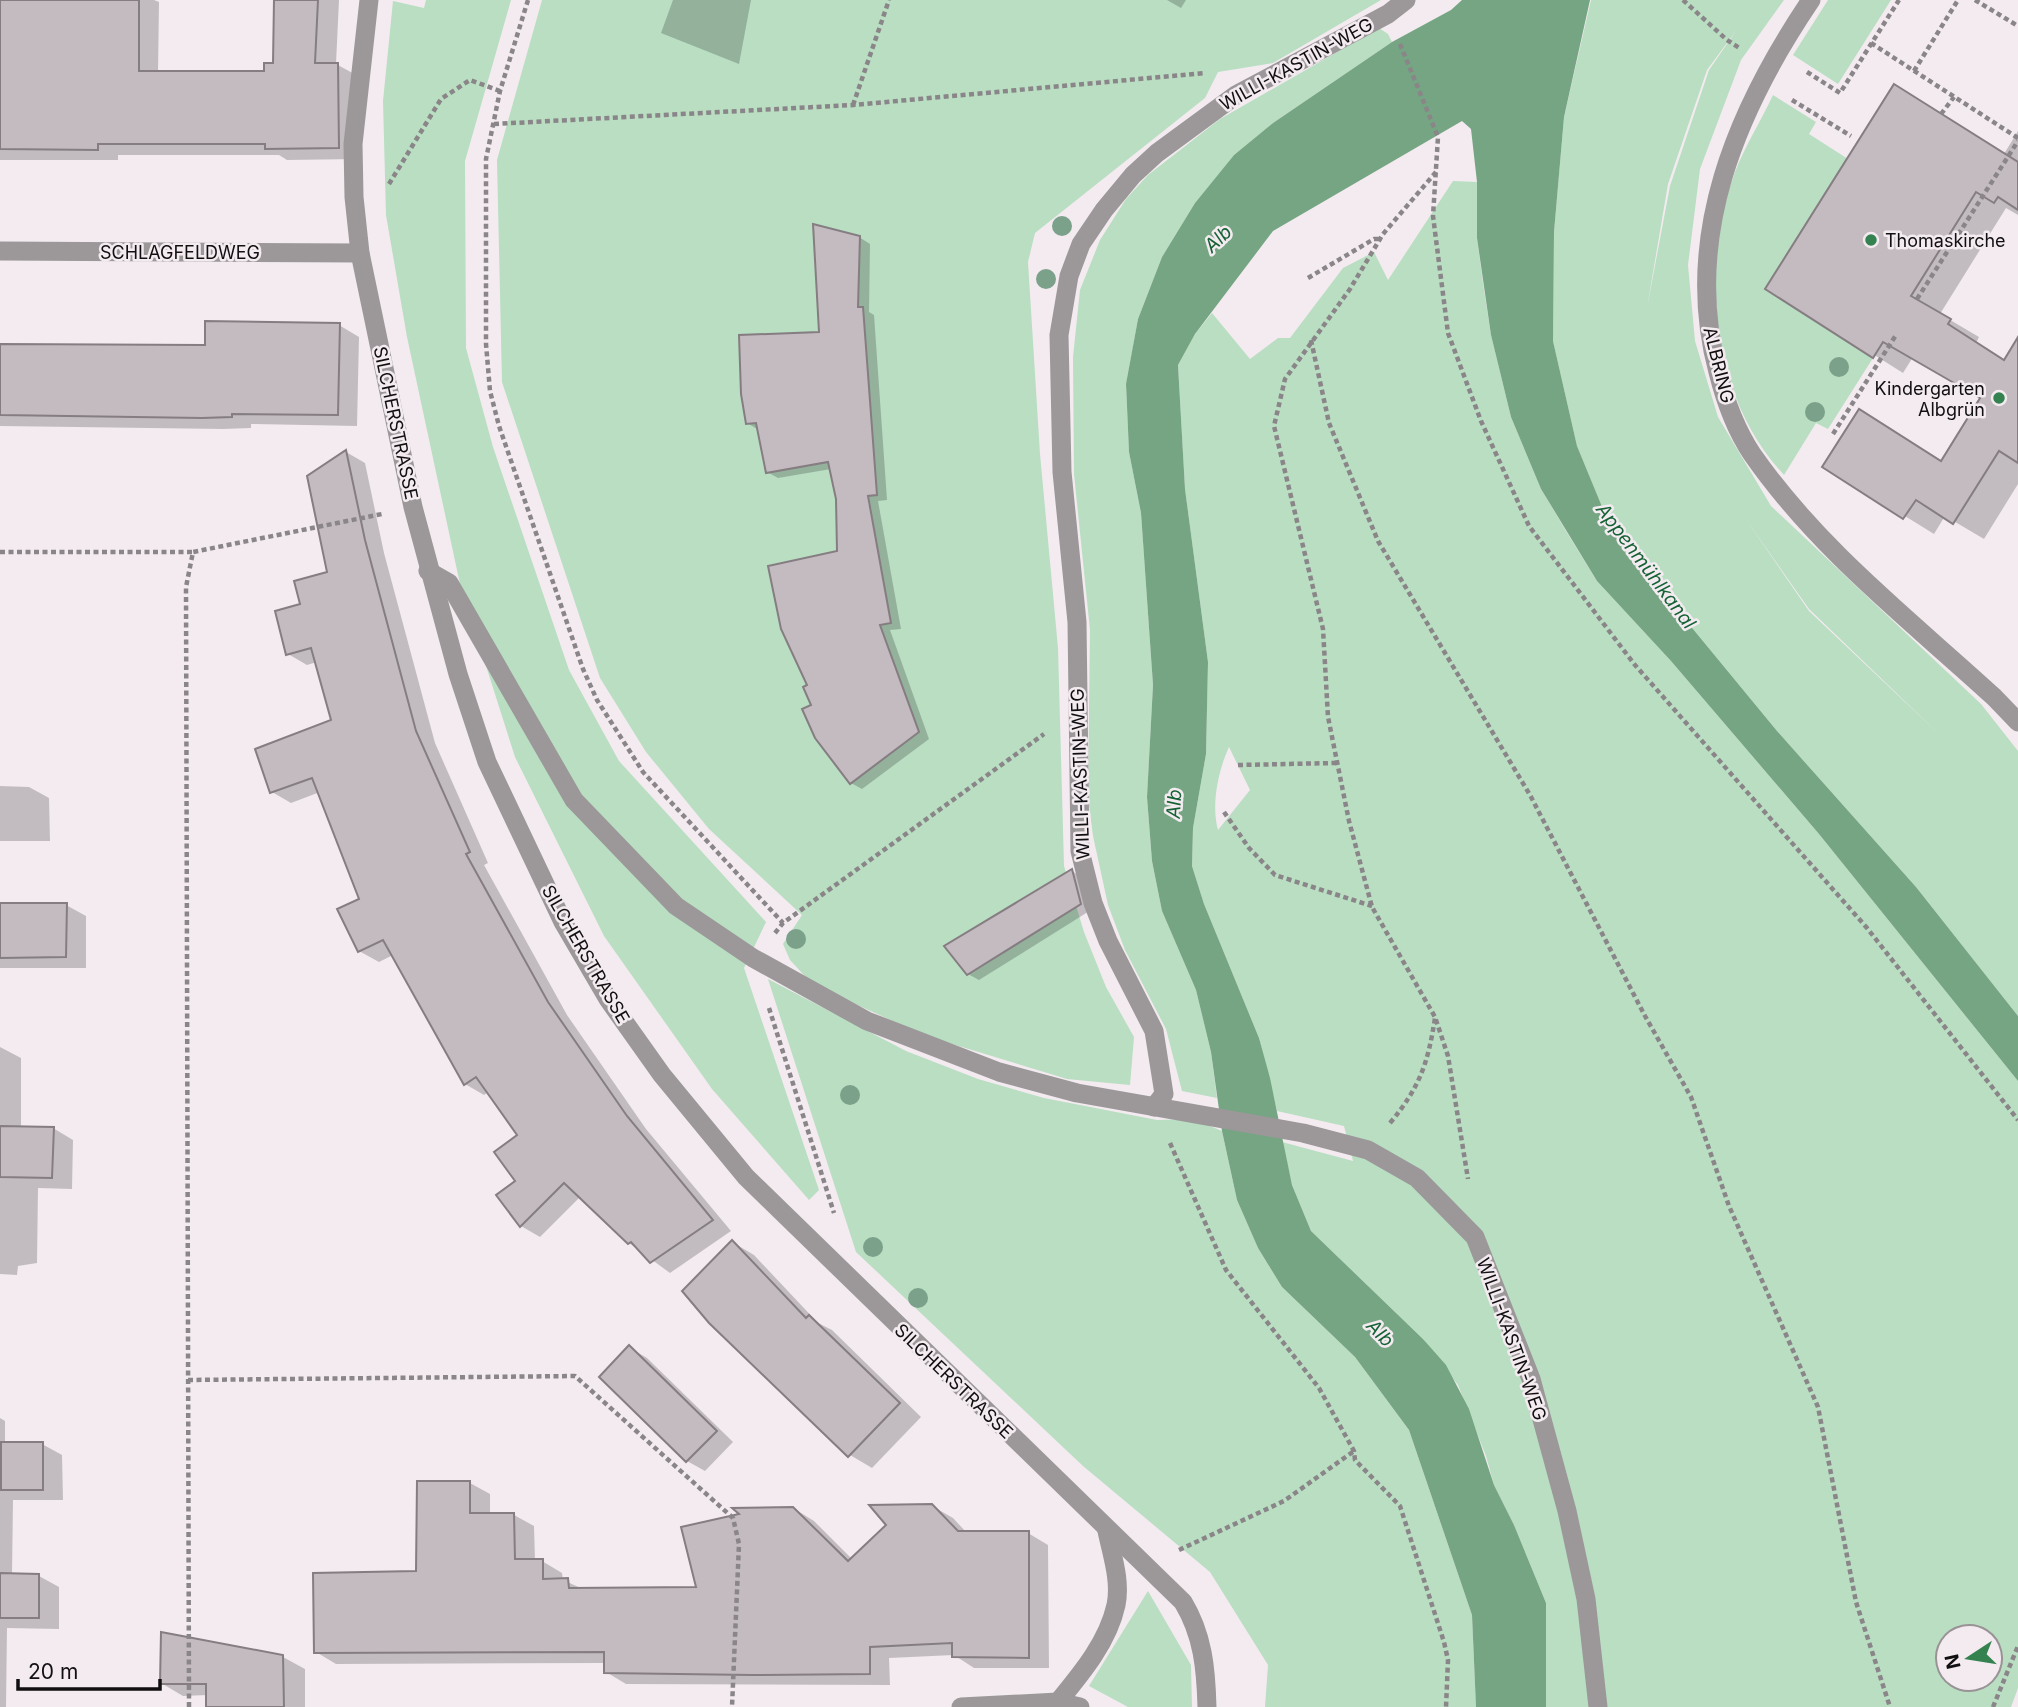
<svg xmlns="http://www.w3.org/2000/svg" width="2018" height="1707" viewBox="0 0 2018 1707" font-family="Inter,sans-serif">
<rect width="100%" height="100%" fill="#f3ebf0"/>
<g fill="#b9dec2" fill-rule="evenodd">
<path d="M426,0H511L465,161L466,348L493,447L569,670L619,761L766,922L744,968L819,1190L809,1200L712,1089L604,936L515,757L460,584L407,337L386,215L383,101L393,1L424,8Z"/>
<path d="M542,0H1381L1273,63L1218,72L1205,98L1035,233L1028,262L1040,454L1058,648L1064,866L1084,932L1106,987L1134,1037L1130,1085L1067,1079L926,1036L813,985L790,960L783,944L802,915L709,829L646,752L600,678L502,382L497,160Z"/>
<path d="M1591,0H1784L1741,60L1700,169L1688,265L1695,341L1718,417L1771,506L1981,704L2018,751V1016L1916,887L1777,731L1632,555L1603,509L1577,446L1553,341L1554,232L1564,117ZM1738,28L1709,70L1670,186L1647,308L1668,184L1707,70ZM1745,518L1809,609L1942,737L1809,611Z"/>
<path d="M1828,0H1891L1838,84L1793,55Z"/>
<path d="M1379,28L1388,34L1392,42L1273,123L1234,155L1195,203L1162,257L1138,319L1126,385L1129,452L1141,513L1153,685L1147,797L1152,861L1162,911L1196,990L1211,1052L1217,1098L1182,1091L1166,1029L1125,950L1108,905L1093,836L1088,797L1090,630L1074,474L1073,357L1080,290L1100,240L1126,199L1148,175L1220,119Z"/>
<path d="M1773,95L1816,122L1809,134L1848,159L1873,358L1828,429L1816,423L1784,475C1711,397 1699,269 1735,172C1745,146 1761,121 1773,95Z"/>
<path d="M1453,181L1477,182V238L1483,283L1491,335L1511,417L1541,489L1566,531L1597,581L1671,661L1819,834L2018,1081V1688L2011,1707H1546V1603L1514,1525L1494,1485L1486,1456L1458,1385L1423,1339L1311,1231L1292,1185L1282,1142L1353,1161L1344,1126L1277,1111L1259,1038L1204,904L1192,866L1193,828L1206,754L1208,662L1185,489L1178,365L1195,334L1212,313L1250,359L1278,338H1290L1343,268L1374,252L1388,280ZM1229,747L1250,790L1218,830C1211,805 1218,771 1229,747ZM1948,1637H1990V1679H1948Z"/>
<path d="M768,979L906,1051L978,1079L1044,1098L1157,1120L1193,1119L1222,1131L1237,1200L1258,1248L1282,1287L1355,1357L1409,1430L1472,1615L1476,1707H1265L1268,1665L1210,1572L1083,1466L856,1252Z"/>
<path d="M1148,1591L1191,1665L1192,1707H1128L1089,1686Z"/>
</g>
<path fill="#75a582" d="M1462,0H1590L1564,117L1554,232L1553,341L1577,446L1603,509L1632,555L1777,731L1916,887L2018,1016V1081L1819,834L1671,661L1597,581L1541,489L1511,417L1491,335L1477,238V182L1471,129L1462,121L1273,231L1195,334L1178,365L1185,489L1208,662L1206,754L1193,828L1192,866L1204,904L1259,1038L1270,1078L1292,1185L1311,1231L1423,1339L1446,1365L1469,1409L1494,1485L1514,1525L1546,1603V1707H1476L1472,1615L1409,1430L1355,1357L1282,1287L1258,1248L1237,1200L1222,1131L1211,1052L1196,990L1162,911L1152,861L1147,797L1153,685L1141,513L1129,452L1126,384L1138,319L1162,257L1195,203L1234,155L1273,123L1392,42L1451,10Z"/>
<g fill="#0003">
<path d="M0,0H154L159,2L158,73H266L274,65L276,0H339L336,64L358,76L359,159L287,160L279,155H118V160H0Z"/>
<path d="M673,0H751L739,64L661,33Z"/>
<path d="M1167,0H1186L1181,8Z"/>
<path d="M2018,131V215L2006,208L1940,314L1979,337L1976,343L2018,369V484L1984,539L1945,516L1934,534L1824,466L1942,462L1983,397L1913,357L1903,373L1768,288L2004,154Z"/>
<path d="M859,237L870,244L869,312L874,315L887,500L878,501L901,629L890,630L929,739L862,789L851,783L813,706L809,686L839,553L837,498L831,469L778,478L767,472L759,430L747,423L821,334Z"/>
<path d="M339,325L359,337L357,426L251,424V428L223,429L0,426V346L207,347Z"/>
<path d="M346,452L365,463L384,553L435,743L488,863L484,865L567,1015L646,1129L731,1231L670,1273L629,1243L581,1196L540,1237L521,1226L498,1195L517,1181L519,1135L488,1092L484,1095L465,1084L393,955L379,962L359,951L361,900L320,792L291,803L272,792L334,721L317,662L307,665L288,654L302,605L329,573Z"/>
<path d="M0,786L29,787L49,798L50,841H0Z"/>
<path d="M1072,871L1083,878L1091,910L979,980L968,974Z"/>
<path d="M0,905H66L86,916V968H0Z"/>
<path d="M0,1047L21,1058V1128H53L73,1140L72,1189L38,1188L37,1263L18,1266L17,1275L0,1274Z"/>
<path d="M732,1242L754,1255L818,1323L832,1330L921,1417L872,1468L850,1455Z"/>
<path d="M630,1348L647,1358L733,1442L705,1471L687,1461L601,1377Z"/>
<path d="M0,1418L5,1421V1444H42L62,1455L63,1500H13L12,1575L39,1576L59,1587V1629L7,1628L6,1707H0Z"/>
<path d="M470,1483L490,1494V1514L514,1515L534,1526L535,1561H542L562,1573L563,1580L585,1590L698,1589L793,1508L814,1521L852,1559L932,1506L953,1518L967,1533H1028L1048,1545L1049,1668H974L954,1655L889,1658L890,1685L626,1684L606,1672V1663L336,1664L316,1652L418,1573Z"/>
<path d="M283,1657L305,1669V1707H208V1695L183,1696L161,1683Z"/>
</g>
<g fill="#c3bbbf" stroke="#857d82" stroke-width="2">
<path d="M0,0H139V71H264V63H273L274,0H318L315,63H338L339,148L265,149V144H98V150L0,149Z"/>
<path d="M1894,84L2018,162V210L1998,197L1994,203L1976,192L1911,296L1951,319L1948,324L2004,360L2018,337V463L1999,451L1953,524L1916,500L1903,519L1822,467L1859,409L1941,461L1980,398L1883,342L1873,358L1765,289Z"/>
<path d="M813,224L860,236L858,307H863L877,495L868,496L891,623L880,625L919,732L850,784L815,738L802,709L811,705L803,687L807,685L781,629L768,566L837,551L836,499L828,462L766,473L756,423L746,424L741,394L739,335L819,332Z"/>
<path d="M205,321L340,323L338,415L232,414V417L202,418L0,415V344L205,345Z"/>
<path d="M346,450L365,540L416,731L470,852L466,854L548,1002L627,1116L713,1220L650,1263L631,1242L628,1244L564,1183L520,1227L496,1195L515,1181L494,1152L517,1135L476,1077L464,1085L383,940L358,952L337,909L359,899L312,778L270,793L255,749L331,720L311,648L286,655L275,611L300,604L294,581L327,572L307,476Z"/>
<path d="M1072,869L1081,904L967,975L944,946Z"/>
<path d="M0,903H67L66,957L0,958Z"/>
<path d="M0,1126L54,1127L52,1178L0,1177Z"/>
<path d="M732,1240L806,1318L809,1315L900,1403L848,1457L709,1323L682,1291Z"/>
<path d="M629,1345L717,1431L686,1462L599,1377Z"/>
<rect x="1" y="1442" width="42" height="48"/>
<path d="M417,1481H470V1513H514L515,1559H543V1579L568,1578L569,1588L696,1587L681,1527L739,1514L732,1508L793,1507L848,1561L886,1525L869,1505L932,1504L958,1531H1029V1658L952,1657V1643L870,1647V1674L752,1675L604,1673V1652L314,1653L313,1573L416,1571Z"/>
<path d="M0,1573L39,1574V1618H0Z"/>
<path d="M161,1632L283,1655L284,1707H206V1684H160Z"/>
</g>
<g fill="none" stroke-linecap="round" stroke-linejoin="round">
<g stroke="#8a8588" stroke-width="4.5" stroke-dasharray="5 3.5" stroke-linecap="butt">
<path d="M528,0L500,91L486,159V344L490,391L499,426L583,669L597,700L643,772L783,923"/>
<path d="M1683,0L1727,40L1741,49"/>
<path d="M1975,0L2018,26"/>
<path d="M1871,43L2018,138"/>
<path d="M1400,44L1438,137L1433,216L1448,333L1481,421L1529,526L1635,665L1867,928L2018,1120"/>
<path d="M1914,71L1958,0"/>
<path d="M1807,72L1840,93L1899,0"/>
<path d="M1792,100L1851,136"/>
<path d="M853,105L889,0"/>
<path d="M1941,114L1954,97"/>
<path d="M494,124L853,105L1205,73"/>
<path d="M1436,172L1383,234L1350,289L1285,379L1274,426L1323,629L1328,717L1349,821L1372,907L1435,1017L1448,1056L1468,1179"/>
<path d="M389,184L441,99L470,80L500,91"/>
<path d="M1308,278L1374,239H1379"/>
<path d="M1917,299L2018,141"/>
<path d="M1311,340L1329,423L1378,541L1530,795L1645,1016L1691,1097L1729,1206L1818,1407L1856,1602L1890,1707"/>
<path d="M1833,434L1896,335"/>
<path d="M0,552H193"/>
<path d="M1238,765L1336,763"/>
<path d="M1224,812L1249,848L1275,875L1372,906"/>
<path d="M775,933L783,923L1044,734"/>
<path d="M769,1008L834,1213"/>
<path d="M1390,1123C1420,1087 1428,1063 1435,1018"/>
<path d="M1170,1143L1226,1270L1319,1388L1354,1451L1355,1460L1400,1506L1444,1642L1448,1660L1446,1707"/>
<path d="M188,1380L575,1376L733,1518L739,1544L732,1707"/>
<path d="M1179,1550L1284,1501L1354,1451"/>
<path d="M189,1707L186,587L193,552L382,514"/>
<path d="M1993,1707L2018,1646"/>
</g>
<g stroke="#9c989a" stroke-width="19">
<path d="M1811,0C1736,111 1682,238 1718,372C1725,400 1736,430 1752,454C1818,549 1910,620 1994,697L2018,722"/>
<path d="M428,571L449,583L574,800L676,906L753,958L867,1021L999,1072L1077,1093L1303,1133L1368,1150L1417,1178L1475,1237L1531,1379L1567,1511L1586,1599L1598,1707"/>
<path d="M1154,1107L1164,1094L1154,1031L1108,941L1093,903L1080,851L1077,622L1062,472L1059,335L1069,276L1081,244L1104,210L1133,175L1157,153L1236,95L1388,14L1406,0"/>
</g>
<g stroke="#9c989a" stroke-width="19">
<path d="M369,0L353,144L354,197L360,253L413,507L458,674L487,762L563,922L608,999L662,1075L746,1177L1183,1602C1203,1635 1206,1669 1207,1707"/>
<path d="M0,251L360,253"/>
<path d="M1058,1702C1081,1674 1108,1642 1116,1605C1121,1581 1112,1555 1107,1531"/>
<path d="M961,1707L1058,1702L1080,1707"/>
</g>
</g>
<g fill="#7ba18b">
<circle cx="1062" cy="226" r="10"/>
<circle cx="1046" cy="279" r="10"/>
<circle cx="1839" cy="367" r="10"/>
<circle cx="1815" cy="412" r="10"/>
<circle cx="796" cy="939" r="10"/>
<circle cx="850" cy="1095" r="10"/>
<circle cx="873" cy="1247" r="10"/>
<circle cx="918" cy="1298" r="10"/>
</g>
<g fill="#358251" stroke="#f3ebf0" stroke-width="2.5">
<circle cx="1871" cy="240" r="7"/>
<circle cx="1999" cy="398" r="7"/>
</g>
<g text-anchor="middle" dominant-baseline="central" stroke-width="5" stroke-linejoin="round" paint-order="stroke">
<g font-size="18" fill="#110f10" stroke="#f3ebf0">
<text transform="translate(1296 64) rotate(-29)">WILLI-KASTIN-WEG</text>
<text x="180" y="252">SCHLAGFELDWEG</text>
<text transform="translate(1719 365) rotate(76)">ALBRING</text>
<text transform="translate(396 423) rotate(78)">SILCHERSTRASSE</text>
<text transform="translate(1080 774) rotate(-92)">WILLI-KASTIN-WEG</text>
<text transform="translate(586 954) rotate(60)">SILCHERSTRASSE</text>
<text transform="translate(1512 1339) rotate(70)">WILLI-KASTIN-WEG</text>
<text transform="translate(954 1381) rotate(44)">SILCHERSTRASSE</text>
</g>
<g font-size="18" fill="#110f10" stroke="#f3ebf0" text-anchor="start">
<text x="1885" y="240">Thomaskirche</text>
<text x="1985" y="388" text-anchor="end">Kindergarten<tspan x="1985" dy="21">Albgrün</tspan></text>
</g>
<g font-size="19" font-style="italic" fill="#156235" stroke="#f3ebf0">
<text transform="translate(1218 239) rotate(-44)">Alb</text>
<text transform="translate(1646 566) rotate(53)">Appenmühlkanal</text>
<text transform="translate(1174 804) rotate(-87)">Alb</text>
<text transform="translate(1380 1333) rotate(46)">Alb</text>
</g>
</g>
<g transform="translate(1969 1658) rotate(258)"><circle r="33" fill="#f3ebf0" stroke="#999396" stroke-width="2"/>
<path d="M0-5L12 26L0 18L-12 26Z" fill="#358251"/>
<text y="-10" font-size="19" font-weight="bold" text-anchor="middle" fill="#110f10">N</text>
</g>
<path d="M18 1679v10h142v-10" fill="none" stroke="#110f10" stroke-width="3.5"/>
<text x="28" y="1679" font-size="21" fill="#110f10" stroke="#f3ebf0" stroke-width="5" paint-order="stroke">20 m</text>
</svg>
